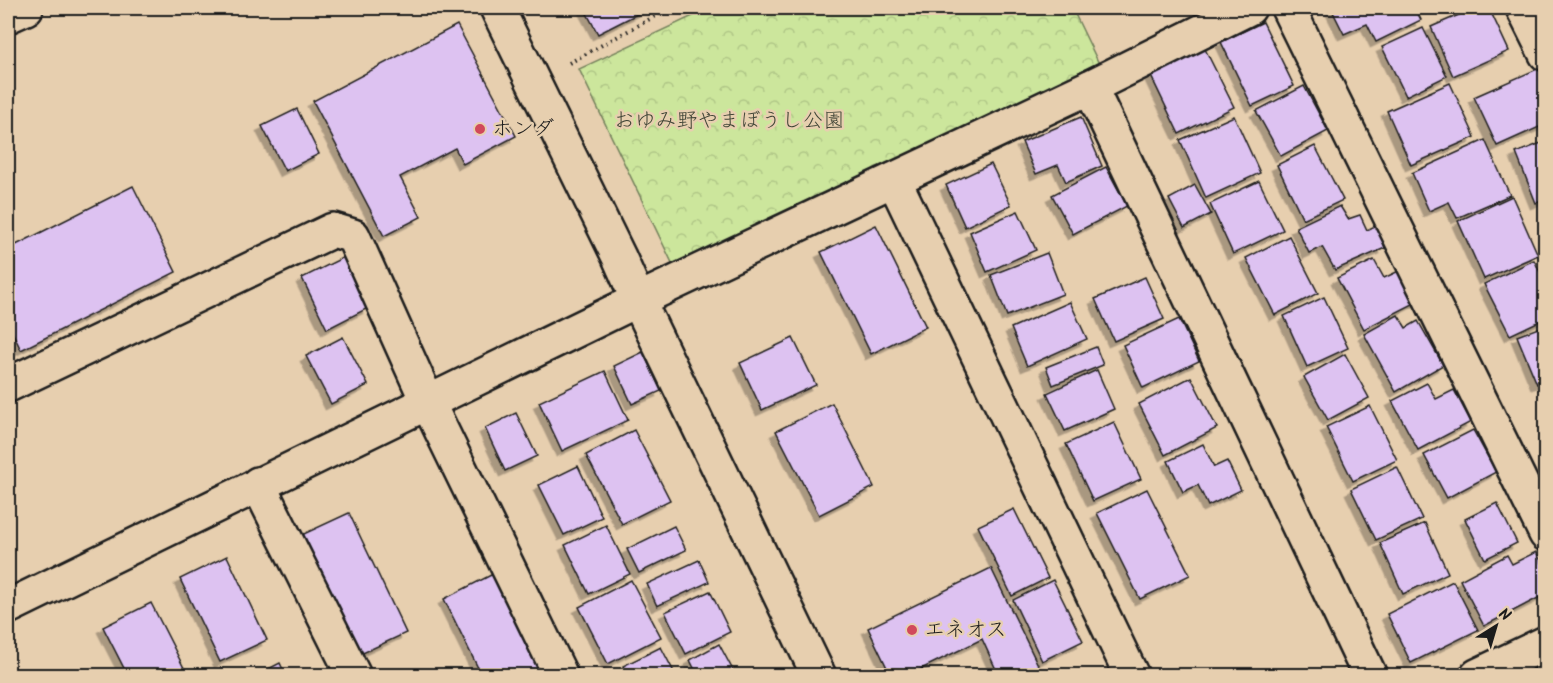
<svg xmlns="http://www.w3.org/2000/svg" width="1553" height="683" viewBox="0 0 1553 683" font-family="Kalam,'Klee One',sans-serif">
<defs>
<pattern id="park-crowns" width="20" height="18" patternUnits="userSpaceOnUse" patternTransform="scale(1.5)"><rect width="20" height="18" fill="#cce69c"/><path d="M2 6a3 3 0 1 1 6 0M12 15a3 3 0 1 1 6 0" fill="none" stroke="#afc586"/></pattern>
<filter id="shadow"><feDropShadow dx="-5.5" dy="5.5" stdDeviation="0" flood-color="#0004"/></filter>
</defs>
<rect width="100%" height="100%" fill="#e7cfaf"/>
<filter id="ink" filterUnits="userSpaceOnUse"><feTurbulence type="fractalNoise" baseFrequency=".0167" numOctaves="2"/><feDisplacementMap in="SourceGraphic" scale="12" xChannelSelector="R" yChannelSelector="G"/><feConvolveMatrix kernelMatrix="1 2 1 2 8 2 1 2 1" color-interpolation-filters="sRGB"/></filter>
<g filter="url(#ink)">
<path fill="url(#park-crowns)" stroke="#74815c" stroke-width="1.5" d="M710,8H1072L1101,68L675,269L579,69Z"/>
<g fill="#ddc2f1" stroke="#1c1c1c" stroke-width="1.5" filter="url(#shadow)">
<path d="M584,8H649L598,34Z"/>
<path d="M1331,8H1415L1421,20L1376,42L1367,24L1344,34Z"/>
<path d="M1475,8H1489L1509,51L1453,76L1431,27Z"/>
<path d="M1263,22L1294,86L1252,106L1221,42Z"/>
<path d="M457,25L516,136L463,164L455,148L400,177L421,217L384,236L313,101Z"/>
<path d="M1423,28L1447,76L1406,96L1382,47Z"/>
<path d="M1205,49L1234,107L1179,134L1151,76Z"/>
<path d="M1544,66L1546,124L1497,146L1474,97Z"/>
<path d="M1450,83L1475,137L1411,165L1387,111Z"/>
<path d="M1304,86L1328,131L1281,156L1256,111Z"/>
<path d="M297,109L319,154L285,171L262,126Z"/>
<path d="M1234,116L1260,173L1206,198L1180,140Z"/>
<path d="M1081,117L1102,166L1066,182L1058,165L1036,174L1022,142Z"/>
<path d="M1485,140L1510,195L1457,218L1449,202L1429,211L1412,173Z"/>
<path d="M1546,141V199L1536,203L1516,153Z"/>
<path d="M1315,146L1343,200L1303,219L1277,165Z"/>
<path d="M991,164L1011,205L965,227L946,185Z"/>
<path d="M1106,167L1127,206L1073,234L1052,195Z"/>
<path d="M1259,181L1283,230L1233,254L1210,204Z"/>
<path d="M1195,185L1211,214L1184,228L1169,199Z"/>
<path d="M133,186L176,272L21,350L8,323V249Z"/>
<path d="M1512,196L1538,255L1484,279L1458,221Z"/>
<path d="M1340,206L1348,219L1360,215L1367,230L1377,225L1385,248L1335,270L1322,247L1309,253L1296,227Z"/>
<path d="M1018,211L1036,250L987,272L970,232Z"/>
<path d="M876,225L926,327L871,354L821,252Z"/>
<path d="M1289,236L1318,293L1275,315L1246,258Z"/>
<path d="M1047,253L1063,294L1007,316L991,275Z"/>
<path d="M344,257L368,308L327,329L302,278Z"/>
<path d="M1374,260L1384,278L1403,269L1419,301L1364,329L1337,278Z"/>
<path d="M1534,260L1546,284V318L1510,335L1484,284Z"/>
<path d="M1145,277L1164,319L1114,341L1095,299Z"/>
<path d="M1324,297L1348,348L1307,367L1284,316Z"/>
<path d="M1070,302L1087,339L1027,366L1011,328Z"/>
<path d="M1398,315L1406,328L1418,321L1443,365L1396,392L1364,334Z"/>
<path d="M1179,319L1199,361L1143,388L1123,345Z"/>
<path d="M1546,325V381L1537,384L1517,336Z"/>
<path d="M343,337L368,385L331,404L306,356Z"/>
<path d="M793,338L816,385L762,410L740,363Z"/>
<path d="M1096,347L1103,365L1053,385L1046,367Z"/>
<path d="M643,352L661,391L632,404L614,366Z"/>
<path d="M1345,354L1369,398L1328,420L1304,377Z"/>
<path d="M1097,370L1114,409L1065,431L1047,393Z"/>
<path d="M605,371L628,420L562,451L539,402Z"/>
<path d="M1191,377L1217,428L1165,455L1139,404Z"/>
<path d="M1427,383L1436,399L1454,390L1471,422L1418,450L1392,401Z"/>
<path d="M832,403L874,487L819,515L776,431Z"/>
<path d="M1370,406L1397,460L1353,481L1326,427Z"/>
<path d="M516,413L537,456L505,471L485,428Z"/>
<path d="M1114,422L1141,479L1093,501L1066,444Z"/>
<path d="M634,430L670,500L622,524L586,455Z"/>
<path d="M1473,430L1496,472L1447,498L1424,455Z"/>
<path d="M1203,444L1214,467L1227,461L1241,490L1208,506L1198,485L1183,492L1168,461Z"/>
<path d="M578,466L602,517L564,535L539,485Z"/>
<path d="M1397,467L1422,519L1376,540L1351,489Z"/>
<path d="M1147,489L1190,575L1140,599L1097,513Z"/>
<path d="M1497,503L1517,543L1485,559L1465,519Z"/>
<path d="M1014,509L1048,578L1012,596L978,526Z"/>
<path d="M349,513L406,633L352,658L295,538Z"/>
<path d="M1425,523L1448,573L1403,594L1380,543Z"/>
<path d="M606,525L630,574L589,594L565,545Z"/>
<path d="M674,526L686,550L639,573L627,549Z"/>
<path d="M1536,552L1546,570V594L1484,626L1460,580L1507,555L1512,564Z"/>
<path d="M227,556L267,640L220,662L180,579Z"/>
<path d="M699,560L709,582L657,606L647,584Z"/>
<path d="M991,568L1040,669L1026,676H999L982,639L907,676H891L868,628Z"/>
<path d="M493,574L544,676H482L444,599Z"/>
<path d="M631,580L661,637L608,664L579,607Z"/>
<path d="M1053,580L1083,641L1042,661L1013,600Z"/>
<path d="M1453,581L1478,630L1411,663L1387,614Z"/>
<path d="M710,591L730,632L686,654L665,612Z"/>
<path d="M151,603L185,670L174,676H128L103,627Z"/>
<path d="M719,644L736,676H698L690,660Z"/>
<path d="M661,647L676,676H628L623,666Z"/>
<path d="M280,663L286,676H255Z"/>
</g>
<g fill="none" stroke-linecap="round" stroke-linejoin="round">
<g stroke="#1c1c1c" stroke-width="38">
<g id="minor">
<path d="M497,8L619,257L638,300L819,676"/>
<path d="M1288,8L1546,534"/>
<path d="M1523,8L1546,54"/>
<path d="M8,16L26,8"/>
<path d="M1090,87L1370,676"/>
<path d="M894,180L1132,676"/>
<path d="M8,385L333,230L353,236L428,403L561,676"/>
<path d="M258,484L354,676"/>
<path d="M8,607L638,300L1090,87L1249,8"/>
<path d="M1477,676L1546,643"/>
</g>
</g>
<path stroke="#1c1c1c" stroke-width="4" stroke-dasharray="1.5 4.5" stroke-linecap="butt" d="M569,63L670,8"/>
<use href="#minor" stroke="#e7cfaf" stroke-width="33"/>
</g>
</g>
<g fill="#d1495b" stroke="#e7cfaf" stroke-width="2">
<circle cx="480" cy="129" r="6"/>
<circle cx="912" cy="630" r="6"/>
</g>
<g text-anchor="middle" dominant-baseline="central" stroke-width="5" stroke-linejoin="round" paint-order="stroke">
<g font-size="21" fill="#3f4436" stroke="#e7cfaf">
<text x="729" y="121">おゆみ野やまぼうし公園</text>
</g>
<g font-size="21" fill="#1c1c1c" stroke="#e7cfaf" text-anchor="start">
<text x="492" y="129">ホンダ</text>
<text x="924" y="630">エネオス</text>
</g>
</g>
<rect width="1553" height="683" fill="none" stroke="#e7cfaf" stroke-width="30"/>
<rect x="15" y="15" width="1523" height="653" fill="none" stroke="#1c1c1c" stroke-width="2" filter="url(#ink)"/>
<g transform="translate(1496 626) rotate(37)" stroke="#e7cfaf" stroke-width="4.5" paint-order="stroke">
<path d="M0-4.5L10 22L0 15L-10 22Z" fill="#1c1c1c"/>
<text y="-9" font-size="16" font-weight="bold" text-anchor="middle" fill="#1c1c1c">N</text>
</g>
</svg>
